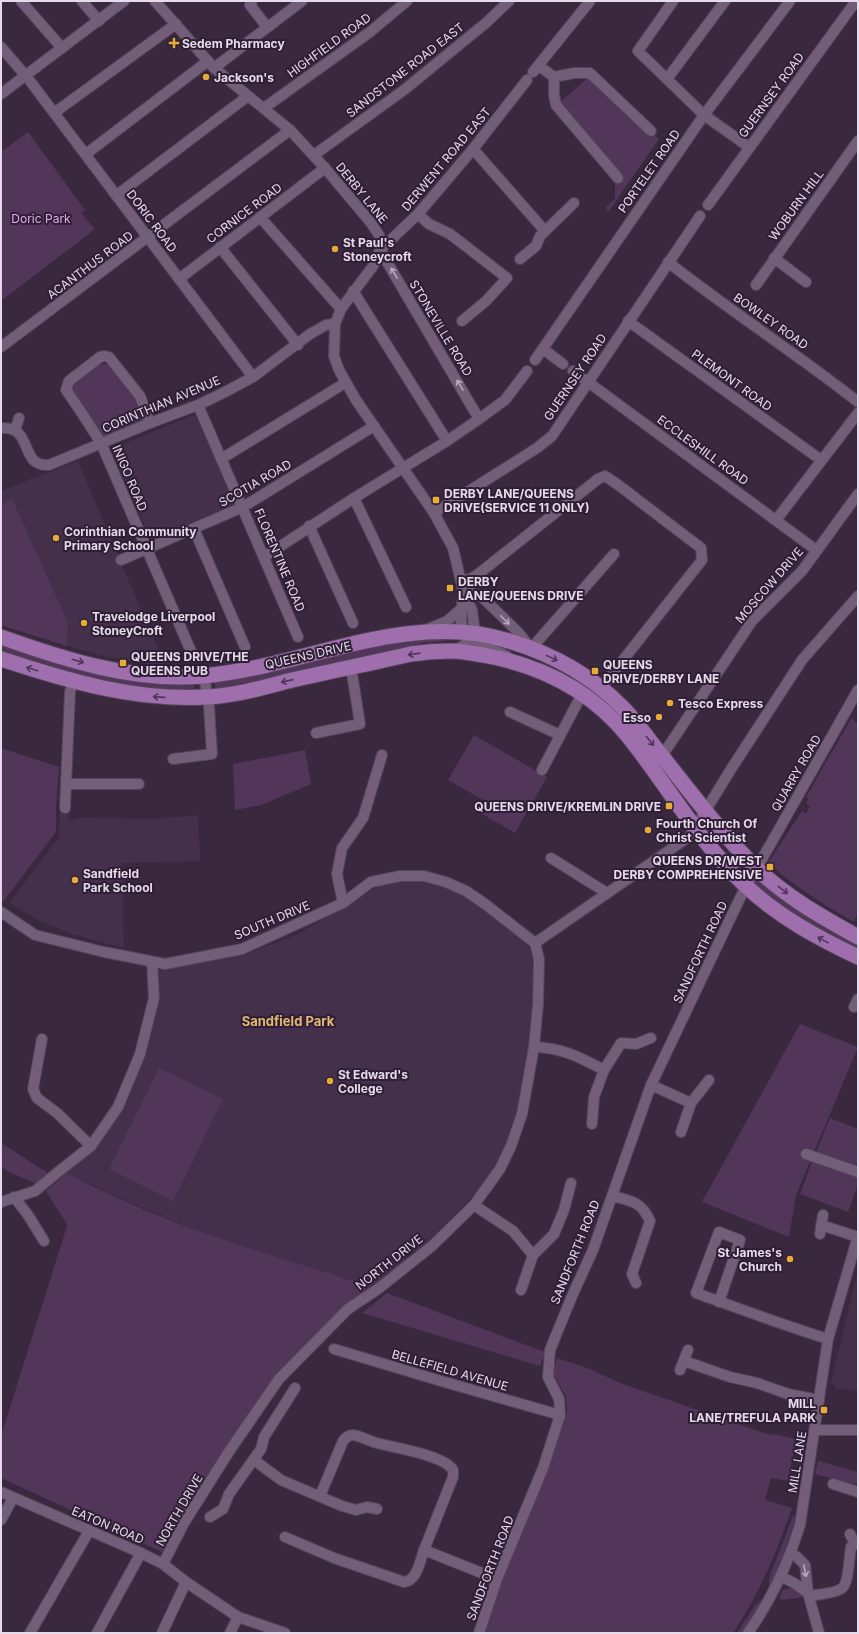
<svg xmlns="http://www.w3.org/2000/svg" width="859" height="1634" viewBox="0 0 859 1634" font-family="Inter,sans-serif">
<rect width="100%" height="100%" fill="#3a283f"/>
<g fill="#45304c">
<path d="M196,414L234,504L151,540L111,449Z"/>
<path d="M78,461L130,584L166,667L103,656L67,646L1,625V491Z"/>
<path d="M70,808L68,822L78,818H91L155,819L198,815L200,861L122,863L124,948L69,933L36,919L11,904L13,898L59,837L60,809Z"/>
<path d="M416,879L432,882L450,889L477,904L483,911L485,909L528,945L532,956L534,977L527,1062L515,1125L501,1156L486,1181L460,1210L425,1244L418,1250L408,1253L406,1260L382,1278L375,1288L256,1252L203,1233L122,1199L67,1173L94,1146L121,1108L134,1083L144,1056L153,965H187L246,954L296,935L379,886L392,882Z"/>
<path d="M858,1271V1390L837,1389L831,1382Z"/>
</g>
<g fill="#51365a">
<path d="M590,76L649,131L659,139L608,212L606,207L615,199V181L559,103Z"/>
<path d="M28,132L85,210L81,213L95,229L1,301V152Z"/>
<path d="M107,364L137,398L145,419L102,437L72,392L74,382L94,365Z"/>
<path d="M12,499L68,623L67,646L1,625V505Z"/>
<path d="M427,636L450,637L447,641L421,643V647L216,689L214,680Z"/>
<path d="M1,644L194,683L195,693L114,687L1,654Z"/>
<path d="M851,719L858,723V912L854,922C822,904 796,887 768,863L802,811L806,814L810,807L806,803L809,799L806,797Z"/>
<path d="M474,735L547,777L515,833L479,812L485,801L448,780Z"/>
<path d="M1,748L59,767L56,806V832L3,902L1,901Z"/>
<path d="M305,750L311,784L261,805L235,810L233,764Z"/>
<path d="M758,879L858,944V952L812,929L754,885Z"/>
<path d="M800,1024L858,1047L796,1195L789,1237L702,1202Z"/>
<path d="M159,1068L223,1099L173,1201L109,1169Z"/>
<path d="M830,1118L858,1129V1168L816,1152Z"/>
<path d="M1,1143L51,1175L40,1185L13,1174L1,1167Z"/>
<path d="M813,1159L858,1176V1184L848,1212L800,1194Z"/>
<path d="M67,1173C89,1185 113,1196 136,1206C214,1240 295,1262 375,1288L343,1306L275,1381L162,1552L1,1478V1436L67,1226L65,1221L46,1191Z"/>
<path d="M387,1293L545,1352L540,1366L362,1313Z"/>
<path d="M557,1358L590,1369L620,1383L770,1435L774,1434L796,1439L788,1481L771,1478L765,1500L792,1508C777,1552 759,1594 733,1633H482L488,1614L567,1412L566,1397L553,1373Z"/>
<path d="M818,1461L858,1472V1485L815,1474Z"/>
<path d="M793,1516L796,1517L781,1562L769,1589V1578Z"/>
<path d="M789,1588L798,1591L802,1597L783,1600L779,1598L782,1591Z"/>
<path d="M765,1597L743,1633H737L756,1604Z"/>
</g>
<g fill="none" stroke-linecap="round" stroke-linejoin="round">
<g stroke="#534559" stroke-width="12">
<g id="minor">
<path d="M21,1L62,48"/>
<path d="M82,1L99,21"/>
<path d="M155,1L214,68L290,130L325,168L371,223L379,235L381,243L380,250L373,266L341,309L335,324L334,356L339,370L356,400L434,513L453,548L463,590L461,622L465,632L475,641L507,656"/>
<path d="M252,1L250,5L267,27"/>
<path d="M673,1L638,51L704,115L749,147"/>
<path d="M1,47L25,75"/>
<path d="M539,66L554,77L574,73H590L651,131"/>
<path d="M214,68L302,1"/>
<path d="M533,72L590,1"/>
<path d="M554,77V95L556,105L618,178"/>
<path d="M667,79L725,1"/>
<path d="M30,81L253,377"/>
<path d="M1,94L124,1"/>
<path d="M264,108L370,32L407,1"/>
<path d="M54,113L176,24"/>
<path d="M473,149L545,231"/>
<path d="M86,154L208,61"/>
<path d="M314,155L404,90L487,22L509,1"/>
<path d="M117,195L248,96"/>
<path d="M708,205L856,1"/>
<path d="M418,214L429,224L450,234L507,278L486,301L462,321"/>
<path d="M260,217L341,309"/>
<path d="M220,247L298,345"/>
<path d="M774,258L806,282"/>
<path d="M520,259L536,246L540,236L574,203"/>
<path d="M668,262C730,311 796,353 858,402"/>
<path d="M179,279L325,168"/>
<path d="M756,285L858,141"/>
<path d="M353,291L447,441"/>
<path d="M628,321L821,460"/>
<path d="M1,347L290,130"/>
<path d="M543,349L563,364"/>
<path d="M535,360L704,115L790,1"/>
<path d="M573,371L816,550"/>
<path d="M198,405L298,637"/>
<path d="M479,419L380,250L418,214L473,149L527,80"/>
<path d="M150,423L140,396L109,357L105,356L100,357L69,381L66,390L83,415L101,443L193,656"/>
<path d="M1,428C35,426 18,467 49,465L150,423L198,405L221,394L253,377L310,334L326,325L335,324"/>
<path d="M15,430L19,418"/>
<path d="M221,459L345,383"/>
<path d="M354,498L406,607"/>
<path d="M434,513L537,448L552,436L700,216"/>
<path d="M776,520L858,413"/>
<path d="M309,526L353,623"/>
<path d="M194,529L245,647"/>
<path d="M264,557L354,498L447,441L479,419L505,400L527,371"/>
<path d="M121,560L243,507L374,426"/>
<path d="M462,581L472,578L477,575L598,479L605,476L617,484L701,548L702,560L601,688"/>
<path d="M463,590L482,597L518,632L530,647"/>
<path d="M428,629L447,621L461,609"/>
<path d="M533,649L536,643L614,554"/>
<path d="M453,651L463,646L475,633L472,610L463,592"/>
<path d="M73,681L70,692L66,784H139"/>
<path d="M510,712L560,735"/>
<path d="M316,733L360,724L351,667"/>
<path d="M173,759L212,754L209,706L204,676"/>
<path d="M658,759L662,756L752,621L802,571L858,494"/>
<path d="M542,770L582,694"/>
<path d="M65,808L66,784"/>
<path d="M551,858L607,893"/>
<path d="M343,903L337,874L342,848L363,818L382,755"/>
<path d="M1,912L35,935L104,952L165,964L242,949L343,903L371,882L400,876H424L446,882L466,891L485,904L535,943"/>
<path d="M535,943L690,836L733,766L802,660L858,596"/>
<path d="M854,1007L858,999"/>
<path d="M42,1039L33,1089L37,1098L57,1113L91,1146"/>
<path d="M534,1047C563,1048 579,1057 604,1070"/>
<path d="M651,1085L691,1103"/>
<path d="M592,1124L594,1097L604,1070L621,1043L636,1044L651,1038"/>
<path d="M681,1132L691,1103L709,1080"/>
<path d="M806,1154L858,1172"/>
<path d="M612,1196C631,1201 641,1201 650,1221L632,1274L636,1283"/>
<path d="M14,1197L28,1215L44,1241"/>
<path d="M1,1202L35,1191L58,1172L91,1146L118,1107L140,1054L154,998L152,962"/>
<path d="M474,1205L513,1231L533,1255"/>
<path d="M821,1225L858,1237"/>
<path d="M820,1234L823,1215"/>
<path d="M521,1290L533,1255L554,1234L564,1210L571,1183"/>
<path d="M719,1302L740,1240L719,1232L696,1293C740,1309 783,1325 828,1339"/>
<path d="M334,1349L441,1381L560,1415"/>
<path d="M684,1361L730,1377L757,1383L788,1394L819,1400"/>
<path d="M680,1370L688,1350"/>
<path d="M815,1430H858"/>
<path d="M254,1460L281,1480L342,1506L356,1510L367,1507L377,1509"/>
<path d="M833,1484L858,1492"/>
<path d="M1,1492L141,1553L163,1564L186,1582L238,1617L285,1633"/>
<path d="M320,1496L343,1441C346,1437 349,1435 353,1435C361,1436 369,1441 377,1443C394,1448 444,1455 453,1470V1477L424,1550L497,1579"/>
<path d="M210,1517L223,1509L229,1494L261,1449L264,1437L295,1388"/>
<path d="M1,1520L13,1498"/>
<path d="M850,1534L855,1544"/>
<path d="M285,1537L334,1558L404,1582C417,1581 420,1561 424,1550"/>
<path d="M792,1554L797,1557L805,1565L808,1593L819,1633"/>
<path d="M163,1564L184,1523L230,1450L279,1379L348,1309L378,1289L432,1246L474,1205L500,1169L511,1146L522,1114L534,1047L538,1004L539,959L535,943"/>
<path d="M782,1577L794,1583L808,1593"/>
<path d="M809,1596C819,1594 832,1594 841,1589C849,1585 849,1557 851,1547L858,1542"/>
<path d="M30,1633L89,1531"/>
<path d="M97,1633L141,1553"/>
<path d="M162,1633L186,1582"/>
<path d="M230,1633L238,1617"/>
<path d="M479,1633L497,1579L543,1468L560,1415L559,1399L548,1377L550,1350L572,1296L593,1250L651,1085L741,896L858,690"/>
<path d="M748,1633C772,1599 788,1564 800,1525L828,1339L858,1236"/>
</g>
</g>
<g stroke="#534559" stroke-width="17">
<g id="highway">
<path d="M1,637C65,660 135,682 203,676C305,667 407,609 509,641C552,654 592,676 623,708C636,721 646,736 657,750C689,790 720,832 756,868C786,897 822,917 858,937"/>
<path d="M1,659C68,681 135,701 206,697C235,696 264,687 292,680C332,671 372,663 411,654C424,652 437,651 450,651C466,651 483,655 498,658C550,670 594,694 628,736C668,786 699,842 746,886C779,917 818,938 858,957"/>
</g>
</g>
<use href="#minor" stroke="#725e78" stroke-width="10"/>
<use href="#highway" stroke="#9e6ead" stroke-width="15"/>
</g>
<defs><path id="oneway-shaft" d="M-6 0H5M1.5-3L5.5 0L1.5 3" fill="none" stroke-width="1.6" stroke-linecap="round" stroke-linejoin="round"/></defs>
<g stroke="#b8a9bc">
<use href="#oneway-shaft" transform="translate(394 273) rotate(-121)"/>
<use href="#oneway-shaft" transform="translate(460 385) rotate(-121)"/>
<use href="#oneway-shaft" transform="translate(505 620) rotate(45)"/>
<use href="#oneway-shaft" transform="translate(805 1571) rotate(79)"/>
</g>
<g stroke="#503659">
<use href="#oneway-shaft" transform="translate(414 654) rotate(172)"/>
<use href="#oneway-shaft" transform="translate(552 658) rotate(25)"/>
<use href="#oneway-shaft" transform="translate(78 661) rotate(16)"/>
<use href="#oneway-shaft" transform="translate(32 669) rotate(-163)"/>
<use href="#oneway-shaft" transform="translate(287 681) rotate(167)"/>
<use href="#oneway-shaft" transform="translate(159 697) rotate(-176)"/>
<use href="#oneway-shaft" transform="translate(650 741) rotate(51)"/>
<use href="#oneway-shaft" transform="translate(783 890) rotate(38)"/>
<use href="#oneway-shaft" transform="translate(823 940) rotate(-151)"/>
</g>
<g fill="#e7ac36" stroke="#2f1e35" stroke-width="1.5">
<path d="M172 37h4v4h4v4h-4v4h-4v-4h-4v-4h4z"/>
<circle cx="206" cy="77" r="4"/>
<circle cx="335" cy="249" r="4"/>
<rect x="432" y="496" width="8" height="8" rx="2"/>
<circle cx="56" cy="538" r="4"/>
<rect x="446" y="584" width="8" height="8" rx="2"/>
<circle cx="84" cy="623" r="4"/>
<rect x="119" y="659" width="8" height="8" rx="2"/>
<rect x="591" y="667" width="8" height="8" rx="2"/>
<circle cx="670" cy="703" r="4"/>
<circle cx="659" cy="717" r="4"/>
<rect x="665" y="802" width="8" height="8" rx="2"/>
<circle cx="648" cy="830" r="4"/>
<rect x="766" y="863" width="8" height="8" rx="2"/>
<circle cx="75" cy="880" r="4"/>
<circle cx="330" cy="1081" r="4"/>
<circle cx="790" cy="1259" r="4"/>
<rect x="820" y="1406" width="8" height="8" rx="2"/>
</g>
<g text-anchor="middle" dominant-baseline="central" stroke-width="4" stroke-linejoin="round" paint-order="stroke">
<g font-size="12" font-weight="bold" fill="#e6dbea" stroke="#2f1e35" text-anchor="start">
<text x="182" y="43">Sedem Pharmacy</text>
<text x="214" y="77">Jackson's</text>
<text x="343" y="242">St Paul's<tspan x="343" dy="14">Stoneycroft</tspan></text>
<text x="444" y="493">DERBY LANE/QUEENS<tspan x="444" dy="14">DRIVE(SERVICE 11 ONLY)</tspan></text>
<text x="64" y="531">Corinthian Community<tspan x="64" dy="14">Primary School</tspan></text>
<text x="458" y="581">DERBY<tspan x="458" dy="14">LANE/QUEENS DRIVE</tspan></text>
<text x="92" y="616">Travelodge Liverpool<tspan x="92" dy="14">StoneyCroft</tspan></text>
<text x="131" y="656">QUEENS DRIVE/THE<tspan x="131" dy="14">QUEENS PUB</tspan></text>
<text x="603" y="664">QUEENS<tspan x="603" dy="14">DRIVE/DERBY LANE</tspan></text>
<text x="678" y="703">Tesco Express</text>
<text x="651" y="717" text-anchor="end">Esso</text>
<text x="661" y="806" text-anchor="end">QUEENS DRIVE/KREMLIN DRIVE</text>
<text x="656" y="823">Fourth Church Of<tspan x="656" dy="14">Christ Scientist</tspan></text>
<text x="762" y="860" text-anchor="end">QUEENS DR/WEST<tspan x="762" dy="14">DERBY COMPREHENSIVE</tspan></text>
<text x="83" y="873">Sandfield<tspan x="83" dy="14">Park School</tspan></text>
<text x="338" y="1074">St Edward's<tspan x="338" dy="14">College</tspan></text>
<text x="782" y="1252" text-anchor="end">St James's<tspan x="782" dy="14">Church</tspan></text>
<text x="816" y="1403" text-anchor="end">MILL<tspan x="816" dy="14">LANE/TREFULA PARK</tspan></text>
</g>
<g font-size="12" fill="#e6dbea" stroke="#2f1e35">
<text transform="translate(329 45) rotate(-36)">HIGHFIELD ROAD</text>
<text transform="translate(405 70) rotate(-38)">SANDSTONE ROAD EAST</text>
<text transform="translate(771 95) rotate(-54)">GUERNSEY ROAD</text>
<text transform="translate(446 159) rotate(-50)">DERWENT ROAD EAST</text>
<text transform="translate(649 171) rotate(-55)">PORTELET ROAD</text>
<text transform="translate(362 193) rotate(51)">DERBY LANE</text>
<text transform="translate(796 205) rotate(-54)">WOBURN HILL</text>
<text transform="translate(244 213) rotate(-37)">CORNICE ROAD</text>
<text transform="translate(152 221) rotate(53)">DORIC ROAD</text>
<text transform="translate(90 265) rotate(-37)">ACANTHUS ROAD</text>
<text transform="translate(771 321) rotate(35)">BOWLEY ROAD</text>
<text transform="translate(441 328) rotate(59)">STONEVILLE ROAD</text>
<text transform="translate(575 377) rotate(-56)">GUERNSEY ROAD</text>
<text transform="translate(732 380) rotate(36)">PLEMONT ROAD</text>
<text transform="translate(161 404) rotate(-23)">CORINTHIAN AVENUE</text>
<text transform="translate(703 450) rotate(36)">ECCLESHILL ROAD</text>
<text transform="translate(130 478) rotate(67)">INIGO ROAD</text>
<text transform="translate(255 483) rotate(-30)">SCOTIA ROAD</text>
<text transform="translate(280 560) rotate(67)">FLORENTINE ROAD</text>
<text transform="translate(769 585) rotate(-49)">MOSCOW DRIVE</text>
<text transform="translate(308 655) rotate(-13)">QUEENS DRIVE</text>
<text transform="translate(796 773) rotate(-60)">QUARRY ROAD</text>
<text transform="translate(272 920) rotate(-23)">SOUTH DRIVE</text>
<text transform="translate(700 952) rotate(-65)">SANDFORTH ROAD</text>
<text transform="translate(575 1252) rotate(-68)">SANDFORTH ROAD</text>
<text transform="translate(389 1262) rotate(-38)">NORTH DRIVE</text>
<text transform="translate(450 1370) rotate(16)">BELLEFIELD AVENUE</text>
<text transform="translate(797 1462) rotate(-81)">MILL LANE</text>
<text transform="translate(179 1510) rotate(-60)">NORTH DRIVE</text>
<text transform="translate(108 1525) rotate(23)">EATON ROAD</text>
<text transform="translate(490 1568) rotate(-69)">SANDFORTH ROAD</text>
</g>
<g font-size="12" fill="#e1acf2" stroke="#2f1e35">
<text x="41" y="218">Doric Park</text>
</g>
<g font-size="13" font-weight="bold" fill="#e2b973" stroke="#2f1e35">
<text x="288" y="1021">Sandfield Park</text>
</g>
</g>
<rect width="859" height="1634" fill="none" stroke="#e6dbea" stroke-width="4"/>
</svg>
